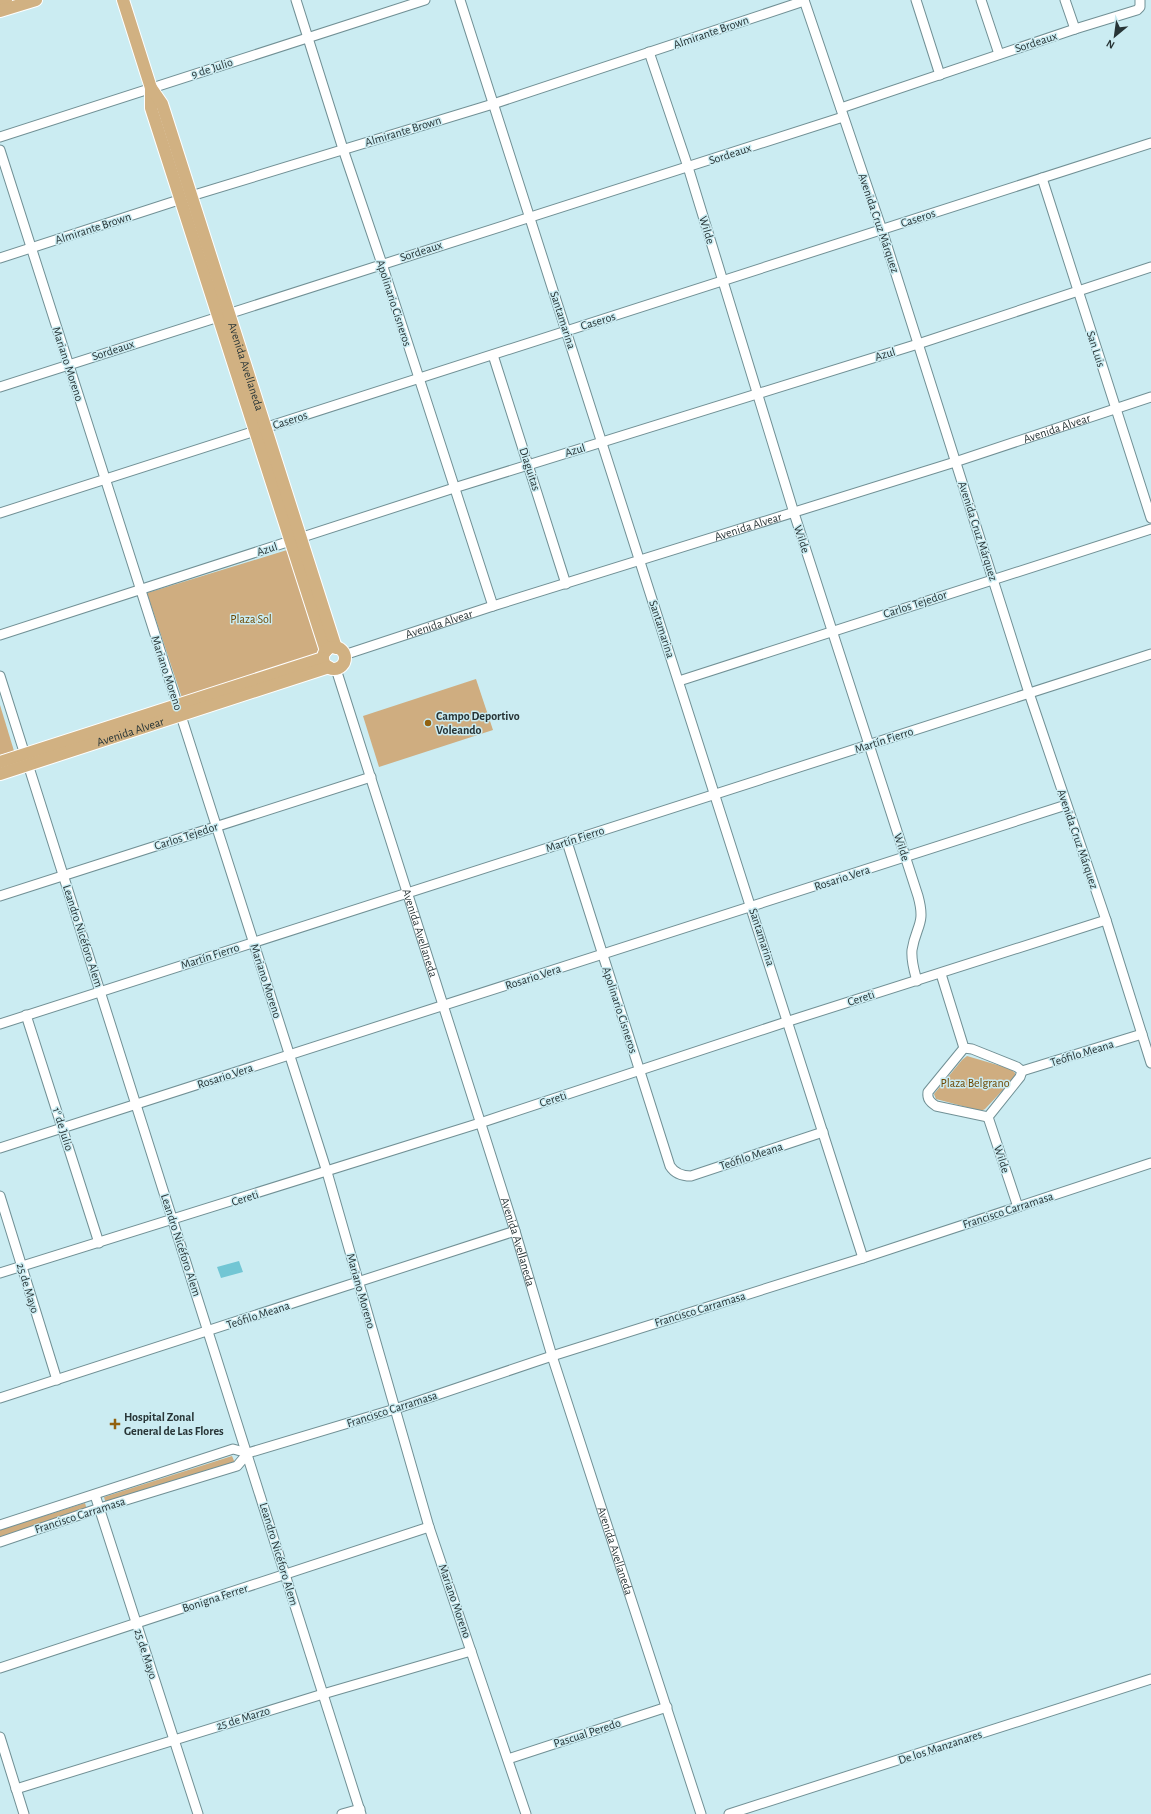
<svg xmlns="http://www.w3.org/2000/svg" width="1151" height="1814" viewBox="0 0 1151 1814" font-family="'Alegreya Sans',sans-serif">
<rect width="100%" height="100%" fill="#cbecf2"/>
<g fill="#cfad80">
<path d="M287,550L320,649L313,658L182,698L147,593Z"/>
<path d="M476,679L493,730L379,767L363,716Z"/>
<path d="M0,705L14,751L0,755Z"/>
<path d="M967,1056L1011,1069L1015,1073V1077L985,1109L981,1111L936,1099L934,1094L962,1060Z"/>
<path d="M232,1456L235,1463L106,1504L104,1497Z"/>
<path d="M85,1503L87,1510L0,1538V1530Z"/>
</g>
<path fill="#72c6d4" d="M239,1261L243,1272L221,1278L217,1267Z"/>
<g fill="none" stroke-linecap="round" stroke-linejoin="round">
<g stroke="#719095" stroke-width="11">
<g id="minor">
<path d="M296,0L343,149L382,264L493,606"/>
<path d="M460,0L863,1258"/>
<path d="M804,0L882,230L1029,693L1106,920L1151,1063"/>
<path d="M916,0L940,75"/>
<path d="M981,0L999,54"/>
<path d="M1065,0L1075,29"/>
<path d="M649,52L688,167L794,513L918,896C926,925 916,925 912,950C911,961 914,970 917,981"/>
<path d="M841,108L1075,29L1137,10L1140,7V0"/>
<path d="M0,137L425,0"/>
<path d="M0,150L327,1172L429,1527L526,1814"/>
<path d="M1042,178L1151,518"/>
<path d="M0,258L191,196L493,104L804,1"/>
<path d="M493,355L566,584"/>
<path d="M0,387L843,117"/>
<path d="M0,513L1151,143"/>
<path d="M0,635L454,488L918,344L1151,267"/>
<path id="s1" d="M344,655L493,606L955,462L1151,397"/>
<path id="s2" d="M336,669L515,1231L552,1356L701,1814"/>
<path d="M0,676L361,1814"/>
<path d="M679,681L1151,529"/>
<path d="M567,842L670,1166C675,1174 682,1176 691,1176L823,1132"/>
<path d="M0,896L371,777"/>
<path d="M941,974L964,1048L972,1049L1017,1067L1022,1071L1020,1077L988,1117L1018,1207"/>
<path d="M26,1015L99,1243"/>
<path d="M0,1024L1151,654"/>
<path d="M964,1048L928,1092C927,1099 930,1102 936,1106L988,1117"/>
<path d="M1022,1071L1142,1034"/>
<path d="M0,1148L1066,805"/>
<path d="M0,1196L57,1380"/>
<path d="M0,1273L480,1123L789,1021L1106,920"/>
<path d="M0,1398L515,1231"/>
<path d="M95,1495L198,1814"/>
<path d="M0,1525L233,1449L248,1453L395,1409L552,1356L863,1258L1151,1163"/>
<path d="M0,1542L100,1508L237,1466L248,1453"/>
<path d="M0,1668L429,1527"/>
<path d="M0,1737L24,1814"/>
<path d="M508,1759L667,1707"/>
<path d="M16,1789L323,1694L471,1651"/>
<path d="M342,1814L360,1809"/>
<path d="M729,1814L1151,1679"/>
</g>
</g>
<g stroke="#fff" stroke-width="14">
<g id="major">
<path d="M123,0L151,88V108L326,651"/>
<path d="M0,2L6,0"/>
<path d="M0,11L36,0"/>
<path id="s3" d="M151,88L162,104L336,648"/>
<circle cx="334" cy="658" r="11"/>
<path d="M0,762L323,658"/>
<path id="s4" d="M0,774L329,667"/>
</g>
</g>
<use href="#minor" stroke="#fff" stroke-width="9"/>
<use href="#major" stroke="#d1b182" stroke-width="12"/>
</g>
<g fill="#926210" stroke="#cbecf2" stroke-width="1.5">
<circle cx="428" cy="723" r="4"/>
<path d="M113 1418h4v4h4v4h-4v4h-4v-4h-4v-4h4z"/>
</g>
<g text-anchor="middle" dominant-baseline="central" stroke-width="3" stroke-linejoin="round" paint-order="stroke">
<g font-size="12" fill="#273436" stroke="#cbecf2">
<text transform="translate(711 32) rotate(-19)">Almirante Brown</text>
<text transform="translate(1036 42) rotate(-18)">Sordeaux</text>
<text transform="translate(212 68) rotate(-18)">9 de Julio</text>
<text transform="translate(403 131) rotate(-17)">Almirante Brown</text>
<text transform="translate(730 154) rotate(-18)">Sordeaux</text>
<text transform="translate(918 218) rotate(-18)">Caseros</text>
<text transform="translate(879 223) rotate(71)">Avenida Cruz Márquez</text>
<text transform="translate(93 228) rotate(-18)">Almirante Brown</text>
<text transform="translate(707 230) rotate(73)">Wilde</text>
<text transform="translate(421 251) rotate(-18)">Sordeaux</text>
<text transform="translate(394 303) rotate(72)">Apolinario Cisneros</text>
<text transform="translate(563 320) rotate(72)">Santamarina</text>
<text transform="translate(598 321) rotate(-17)">Caseros</text>
<text transform="translate(1096 349) rotate(72)">San Luis</text>
<text transform="translate(113 350) rotate(-18)">Sordeaux</text>
<text transform="translate(885 354) rotate(-17)">Azul</text>
<text transform="translate(68 364) rotate(72)">Mariano Moreno</text>
<text stroke="none"><textPath href="#s3" startOffset="295">Avenida Avellaneda</textPath></text>
<text transform="translate(290 420) rotate(-18)">Caseros</text>
<text stroke="none"><textPath href="#s1" startOffset="748">Avenida Alvear</textPath></text>
<text transform="translate(575 450) rotate(-17)">Azul</text>
<text transform="translate(530 469) rotate(72)">Diaguitas</text>
<text stroke="none"><textPath href="#s1" startOffset="424">Avenida Alvear</textPath></text>
<text transform="translate(978 531) rotate(72)">Avenida Cruz Márquez</text>
<text transform="translate(802 539) rotate(72)">Wilde</text>
<text transform="translate(267 549) rotate(-18)">Azul</text>
<text transform="translate(915 604) rotate(-18)">Carlos Tejedor</text>
<text stroke="none"><textPath href="#s1" startOffset="100">Avenida Alvear</textPath></text>
<text transform="translate(662 629) rotate(72)">Santamarina</text>
<text transform="translate(167 673) rotate(72)">Mariano Moreno</text>
<text stroke="none"><textPath href="#s4" startOffset="137">Avenida Alvear</textPath></text>
<text transform="translate(884 740) rotate(-18)">Martín Fierro</text>
<text transform="translate(186 836) rotate(-18)">Carlos Tejedor</text>
<text transform="translate(575 839) rotate(-18)">Martín Fierro</text>
<text transform="translate(1078 839) rotate(71)">Avenida Cruz Márquez</text>
<text transform="translate(902 847) rotate(72)">Wilde</text>
<text transform="translate(842 878) rotate(-18)">Rosario Vera</text>
<text stroke="none"><textPath href="#s2" startOffset="277">Avenida Avellaneda</textPath></text>
<text transform="translate(83 936) rotate(72)">Leandro Nicéforo Alem</text>
<text transform="translate(762 937) rotate(72)">Santamarina</text>
<text transform="translate(210 956) rotate(-18)">Martín Fierro</text>
<text transform="translate(533 977) rotate(-18)">Rosario Vera</text>
<text transform="translate(266 981) rotate(72)">Mariano Moreno</text>
<text transform="translate(861 998) rotate(-18)">Cereti</text>
<text transform="translate(620 1010) rotate(72)">Apolinario Cisneros</text>
<text transform="translate(1082 1053) rotate(-17)">Teófilo Meana</text>
<text transform="translate(225 1076) rotate(-18)">Rosario Vera</text>
<text transform="translate(553 1099) rotate(-18)">Cereti</text>
<text transform="translate(63 1129) rotate(72)">1° de Julio</text>
<text transform="translate(751 1156) rotate(-18)">Teófilo Meana</text>
<text transform="translate(1002 1159) rotate(72)">Wilde</text>
<text transform="translate(245 1198) rotate(-18)">Cereti</text>
<text transform="translate(1008 1210) rotate(-18)">Francisco Carramasa</text>
<text stroke="none"><textPath href="#s2" startOffset="601">Avenida Avellaneda</textPath></text>
<text transform="translate(181 1245) rotate(72)">Leandro Nicéforo Alem</text>
<text transform="translate(28 1288) rotate(73)">25 de Mayo</text>
<text transform="translate(361 1291) rotate(74)">Mariano Moreno</text>
<text transform="translate(700 1309) rotate(-17)">Francisco Carramasa</text>
<text transform="translate(258 1315) rotate(-18)">Teófilo Meana</text>
<text transform="translate(392 1409) rotate(-18)">Francisco Carramasa</text>
<text transform="translate(80 1515) rotate(-18)">Francisco Carramasa</text>
<text stroke="none"><textPath href="#s2" startOffset="925">Avenida Avellaneda</textPath></text>
<text transform="translate(279 1554) rotate(73)">Leandro Nicéforo Alem</text>
<text transform="translate(215 1598) rotate(-18)">Bonigna Ferrer</text>
<text transform="translate(455 1601) rotate(71)">Mariano Moreno</text>
<text transform="translate(146 1654) rotate(72)">25 de Mayo</text>
<text transform="translate(243 1718) rotate(-17)">25 de Marzo</text>
<text transform="translate(587 1733) rotate(-18)">Pascual Peredo</text>
<text transform="translate(940 1747) rotate(-18)">De los Manzanares</text>
</g>
<g font-size="12" fill="#6d4700" stroke="#cbecf2">
<text x="251" y="619">Plaza Sol</text>
<text x="975" y="1083">Plaza Belgrano</text>
</g>
<g font-size="12" font-weight="bold" fill="#273436" stroke="#cbecf2" text-anchor="start">
<text x="436" y="716">Campo Deportivo<tspan x="436" dy="14">Voleando</tspan></text>
<text x="124" y="1417">Hospital Zonal<tspan x="124" dy="14">General de Las Flores</tspan></text>
</g>
</g>
<g transform="translate(1115 36) rotate(209)" stroke="#cbecf2" stroke-width="3" paint-order="stroke">
<path d="M0-3L7 15L0 10L-7 15Z" fill="#273436"/>
<text y="-6" font-size="11" font-weight="bold" text-anchor="middle" fill="#273436">N</text>
</g>
</svg>
